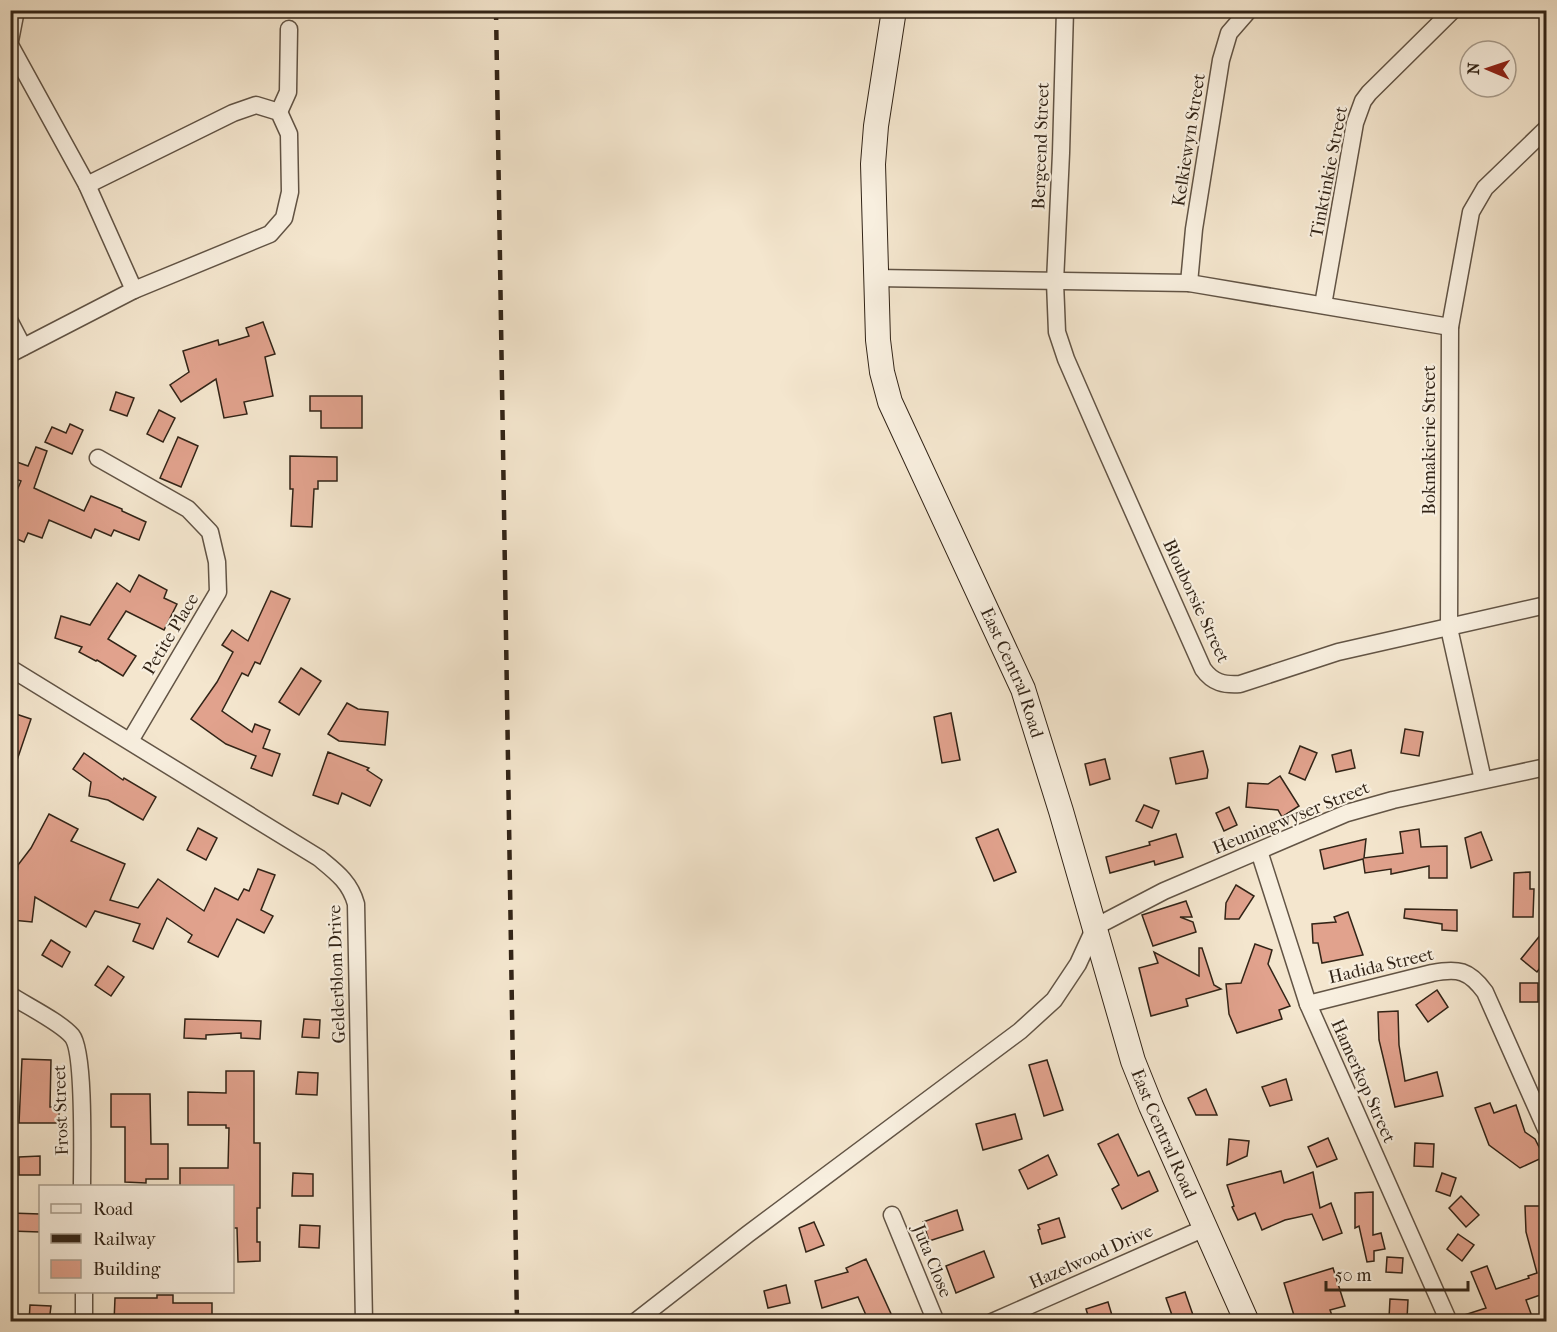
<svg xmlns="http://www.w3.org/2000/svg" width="1557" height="1332" viewBox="0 0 1557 1332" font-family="'IM FELL French Canon',serif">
<rect width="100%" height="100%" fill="#f4e6ce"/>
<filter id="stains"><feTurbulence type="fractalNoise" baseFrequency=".00333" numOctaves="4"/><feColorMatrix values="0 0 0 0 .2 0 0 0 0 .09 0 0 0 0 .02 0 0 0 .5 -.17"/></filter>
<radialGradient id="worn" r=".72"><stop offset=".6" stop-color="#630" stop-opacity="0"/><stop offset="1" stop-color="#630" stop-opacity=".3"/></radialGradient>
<g fill="#e1a28d" stroke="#322417" stroke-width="1.5">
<path d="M263,322L275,354L265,357L273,396L244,402L247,414L224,418L216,379L181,402L170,385L189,372L183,351L218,340L219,345L249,336L246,328Z"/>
<path d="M116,392L134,398L127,416L110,410Z"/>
<path d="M310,396H362V428H321V411H310Z"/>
<path d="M159,410L175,418L163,442L147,434Z"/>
<path d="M70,424L83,430L72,454L45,442L52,427L66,433Z"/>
<path d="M178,437L198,446L181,487L160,478Z"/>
<path d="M36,447L47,451L34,488L84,511L91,496L122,509V511L146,522L139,540L114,530L111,536L95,529L91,538L49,520L42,538L28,533L24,542L10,536V507L21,481L10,477V471L14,461L28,466Z"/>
<path d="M290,456L337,457V481H318V489H314L312,527L291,526L293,489H290Z"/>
<path d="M139,575L167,590L164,598L177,604L164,630L126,611L108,639L136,656L123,676L97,660L96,661L79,652L82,647L55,638L61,616L90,625L117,583L130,592Z"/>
<path d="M271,591L290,599L260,664L255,662L248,676L242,673L222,711L252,732L255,724L270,730L263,748L280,754L272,776L251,768L256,756L226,744L191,719L217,682L233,652L222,645L232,630L248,641Z"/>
<path d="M301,668L321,681L299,715L279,702Z"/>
<path d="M347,703L358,709L388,712L385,745L339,741L328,734Z"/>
<path d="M10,712L31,719L13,772H10Z"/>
<path d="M951,713L960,760L942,763L934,717Z"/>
<path d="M1405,729L1423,732L1419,756L1401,753Z"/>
<path d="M1300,746L1317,753L1305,780L1289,773Z"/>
<path d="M1351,750L1355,768L1336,772L1332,755Z"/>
<path d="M1203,751L1208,770L1207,778L1176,784L1170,758Z"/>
<path d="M328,752L369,768L367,770L382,780L370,806L342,793L338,804L313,795Z"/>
<path d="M84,753L123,780L124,778L156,797L143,820L108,800L89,796L91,782L73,769Z"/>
<path d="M1105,759L1110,779L1090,785L1085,764Z"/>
<path d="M1280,776L1299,806L1282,817L1278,810L1246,807L1248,783L1268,784Z"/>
<path d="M1144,805L1159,811L1152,828L1136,821Z"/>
<path d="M1229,807L1237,825L1224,831L1216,813Z"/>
<path d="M49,814L78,829L71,841L125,864L110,900L138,908L158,879L204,911L215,888L238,900L244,889L249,891L258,869L275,875L261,910L273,916L264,933L237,919L218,957L188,942L192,935L167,918L153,949L133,941L140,924L95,911L86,927L35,897L32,922L12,920L18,865L31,848Z"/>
<path d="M198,828L217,838L206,860L187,850Z"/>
<path d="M998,829L1016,872L994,881L976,838Z"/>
<path d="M1419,829L1421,847L1447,846V878H1429V866L1391,874V869L1365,873L1363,859L1324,869L1320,850L1366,839L1364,858L1403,853L1400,832Z"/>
<path d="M1481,832L1492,860L1471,868L1465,838Z"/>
<path d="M1176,834L1183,857L1155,865L1154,861L1110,873L1106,857L1150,845L1149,842Z"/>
<path d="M1530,872V889H1534L1533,917H1513L1514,873Z"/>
<path d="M1236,885L1254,896L1239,919H1225L1226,903Z"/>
<path d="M1186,901L1192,917H1180L1193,922L1196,932L1153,946L1142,915Z"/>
<path d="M1405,909L1457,910V931L1442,930V924L1404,918Z"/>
<path d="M1348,912L1363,955L1322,963L1318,943H1313L1312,924L1336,922L1334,917Z"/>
<path d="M1546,928V960L1537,972L1521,959Z"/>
<path d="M51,940L70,952L62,967L42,955Z"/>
<path d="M1255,944L1272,950L1268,964L1290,1006L1279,1010L1282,1019L1237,1033L1229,1014L1226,984L1241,983Z"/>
<path d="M1199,948H1202L1214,985L1221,989L1186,999L1188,1006L1151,1016L1139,968L1158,963L1154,952L1199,976Z"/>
<path d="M108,966L124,977L111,996L95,985Z"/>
<rect x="1520" y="983" width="18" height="19"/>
<path d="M1437,990L1448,1007L1428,1022L1416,1005Z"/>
<path d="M1398,1011L1399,1045L1405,1081L1437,1072L1443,1096L1395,1107L1379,1040L1378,1012Z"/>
<path d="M185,1019L261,1021L260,1039L241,1038V1033L206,1035V1039L184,1038Z"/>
<path d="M304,1019L320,1020L319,1038L302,1037Z"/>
<path d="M22,1059L51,1060L50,1107H59V1123H19Z"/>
<path d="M1047,1060L1063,1110L1044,1116L1029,1065Z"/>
<path d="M226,1071H254V1143H260V1208H257V1242H260V1261L238,1262L237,1228H233L232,1186H180V1168H228L229,1128H226V1125H188V1092L226,1093Z"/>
<path d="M298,1072L318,1073L317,1095L296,1094Z"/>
<path d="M1286,1079L1292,1100L1270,1106L1262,1087Z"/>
<path d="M1206,1089L1217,1115H1196L1188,1098Z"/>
<path d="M111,1094H150L151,1144H168V1179H146V1183L125,1182V1127H111Z"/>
<path d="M1490,1103L1494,1113L1516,1105L1525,1132L1535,1139L1544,1157L1520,1168L1489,1145L1475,1108Z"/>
<path d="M1015,1114L1022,1139L983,1150L976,1124Z"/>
<path d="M1118,1134L1138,1176L1149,1171L1158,1191L1122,1209L1112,1189L1119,1185L1098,1144Z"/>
<path d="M1328,1138L1337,1159L1317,1167L1308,1147Z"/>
<path d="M1229,1139L1249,1141L1247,1156L1227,1165Z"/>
<path d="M1415,1143L1434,1144L1433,1167L1414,1166Z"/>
<path d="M1048,1155L1057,1175L1028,1189L1019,1170Z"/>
<path d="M40,1156V1175H19V1157Z"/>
<path d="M1281,1171L1284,1183L1313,1172L1320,1208L1331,1203L1342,1233L1323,1240L1312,1214L1285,1220L1262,1230L1255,1213L1238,1220L1232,1207L1234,1206L1227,1185Z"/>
<path d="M293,1173L313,1174V1196H292Z"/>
<path d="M1442,1173L1456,1178L1450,1196L1436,1191Z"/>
<path d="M1373,1192V1235L1381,1233L1385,1249L1374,1251V1261L1367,1262L1359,1226L1355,1228V1193Z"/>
<path d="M1461,1196L1479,1215L1466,1227L1449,1208Z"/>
<path d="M1525,1206H1543V1230L1546,1229V1293L1526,1300L1534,1322H1459L1458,1317L1486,1308L1471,1272L1487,1266L1496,1289L1529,1278L1528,1276L1537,1273L1526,1232Z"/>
<path d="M957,1210L963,1230L929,1241L923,1222Z"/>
<path d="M10,1213L40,1214V1232L10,1231Z"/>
<path d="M1059,1218L1065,1237L1042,1244L1038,1230L1040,1229L1038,1225Z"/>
<path d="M814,1222L824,1245L806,1252L799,1228Z"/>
<path d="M300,1225L320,1226L319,1248L299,1247Z"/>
<path d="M1458,1234L1474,1245L1462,1261L1447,1249Z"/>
<path d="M984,1251L994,1277L956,1293L946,1266Z"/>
<path d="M1387,1257L1403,1258L1402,1273L1386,1272Z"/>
<path d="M866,1259L892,1316L879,1322H869L858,1297L822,1308L815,1281L848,1272L846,1268Z"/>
<path d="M1333,1268L1345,1306L1330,1310L1333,1318L1323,1322H1296L1284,1283Z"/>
<path d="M786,1285L790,1303L768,1308L764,1291Z"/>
<path d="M1185,1292L1193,1315L1174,1321L1166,1298Z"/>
<path d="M157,1295H173V1303H212V1322H114L115,1298H157Z"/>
<path d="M1390,1299L1408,1300L1407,1319L1389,1318Z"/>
<path d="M1108,1302L1114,1322H1090L1086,1309Z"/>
<path d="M30,1305L51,1306L49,1322H29Z"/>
</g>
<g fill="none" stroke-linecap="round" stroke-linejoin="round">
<g stroke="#625445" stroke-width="19">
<g id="street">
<path d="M1065,10L1061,153L1055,282L1057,332L1066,359L1100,437L1203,669C1213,683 1224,685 1240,684L1338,652L1546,605"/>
<path d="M10,41L16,10"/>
<path d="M10,45L87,185L134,290"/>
<path d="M279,112L288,92L289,29"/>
<path d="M876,278L1189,283L1450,327"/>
<path d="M1189,283L1194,229L1221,60L1229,33L1249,10"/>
<path d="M1323,305L1355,123L1363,101L1369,93L1453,10"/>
<path d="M10,322L23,347"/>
<path d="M10,354L134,290L270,234L284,218L290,192L289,134L279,112L256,105L233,113L87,185"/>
<path d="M98,458L188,509L210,532L217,562L218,592L130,741"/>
<path d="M10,668L319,858C336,872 350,882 356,904L364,1322"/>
<path d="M1483,780L1449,628L1450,327L1471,212L1485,188L1546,129"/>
<path d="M1259,851L1308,1004L1449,1322"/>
<path d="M10,995C27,1006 60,1022 72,1036C85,1052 82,1159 82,1186"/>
<path d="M1308,1004L1432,973C1458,968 1469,970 1485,992L1546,1129"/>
<path d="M892,1215L936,1322"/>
<path d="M84,1292V1322"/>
<path d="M635,1322L748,1234L1020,1031L1054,1000L1078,964L1095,927L1164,891L1347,813L1393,800L1546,767"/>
<path d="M992,1322L1205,1228"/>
</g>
</g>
<g stroke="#322417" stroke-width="26">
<g id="secondary">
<path id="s1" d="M894,10L876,126L873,164L878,340L882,372L890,402L1023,689L1061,811L1133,1061L1151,1106L1247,1322"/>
</g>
</g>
<use href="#street" stroke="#f8efdf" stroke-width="16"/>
<use href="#secondary" stroke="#f8efdf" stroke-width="24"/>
<path stroke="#322417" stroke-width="4.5" stroke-dasharray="10 10" stroke-linecap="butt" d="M496,10L517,1322"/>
</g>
<g text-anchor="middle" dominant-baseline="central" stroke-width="4.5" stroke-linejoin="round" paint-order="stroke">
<g font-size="18" fill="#322417" stroke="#f8efdf">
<text transform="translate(1189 140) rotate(-81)">Kelkiewyn Street</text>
<text transform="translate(1041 146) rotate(-88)">Bergeend Street</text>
<text transform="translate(1329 172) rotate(-79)">Tinktinkie Street</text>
<text transform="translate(1429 440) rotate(-90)">Bokmakierie Street</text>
<text transform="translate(1196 601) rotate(65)">Blouborsie Street</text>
<text transform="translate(171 634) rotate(-59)">Petite Place</text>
<text stroke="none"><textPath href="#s1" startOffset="692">East Central Road</textPath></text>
<text transform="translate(1291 818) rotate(-22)">Heuningwyser Street</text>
<text transform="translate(1381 966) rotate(-13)">Hadida Street</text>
<text transform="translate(337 974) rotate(-92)">Gelderblom Drive</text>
<text transform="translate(1363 1081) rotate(66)">Hamerkop Street</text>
<text transform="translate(61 1110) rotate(-92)">Frost Street</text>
<text stroke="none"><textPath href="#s1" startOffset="1178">East Central Road</textPath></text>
<text transform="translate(1091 1257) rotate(-24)">Hazelwood Drive</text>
<text transform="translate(932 1261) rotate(68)">Juta Close</text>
</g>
</g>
<rect width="1557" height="1332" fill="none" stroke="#f4e6ce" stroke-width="36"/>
<rect x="12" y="12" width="1533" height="1308" fill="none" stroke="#322417" stroke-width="3"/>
<rect x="18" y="18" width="1521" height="1296" fill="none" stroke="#322417" stroke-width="1.5"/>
<rect x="39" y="1185" width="195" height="108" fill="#f8efdf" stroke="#a99e8f" stroke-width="1.5"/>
<rect x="51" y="1204" width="30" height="9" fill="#f8efdf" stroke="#a99e8f" stroke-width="1.5"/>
<text x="93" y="1215" font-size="18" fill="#322417">Road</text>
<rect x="51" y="1234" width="30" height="9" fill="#322417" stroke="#a99e8f" stroke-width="1.5"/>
<text x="93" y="1245" font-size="18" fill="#322417">Railway</text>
<rect x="51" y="1260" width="30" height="18" fill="#e1a28d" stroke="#a99e8f" stroke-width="1.5"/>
<text x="93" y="1275" font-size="18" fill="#322417">Building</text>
<g transform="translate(1488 69) rotate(272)"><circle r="28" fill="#f8efdf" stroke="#a99e8f" stroke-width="1.5"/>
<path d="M0-4.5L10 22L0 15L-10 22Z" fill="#8f2418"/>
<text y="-9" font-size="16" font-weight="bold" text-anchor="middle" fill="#322417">N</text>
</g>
<path d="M1326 1281v9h142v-9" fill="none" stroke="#322417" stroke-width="3"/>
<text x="1335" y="1281" font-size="18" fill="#322417" stroke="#f8efdf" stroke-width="4.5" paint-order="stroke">50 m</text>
<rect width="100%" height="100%" filter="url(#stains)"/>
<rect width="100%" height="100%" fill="url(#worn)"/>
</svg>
